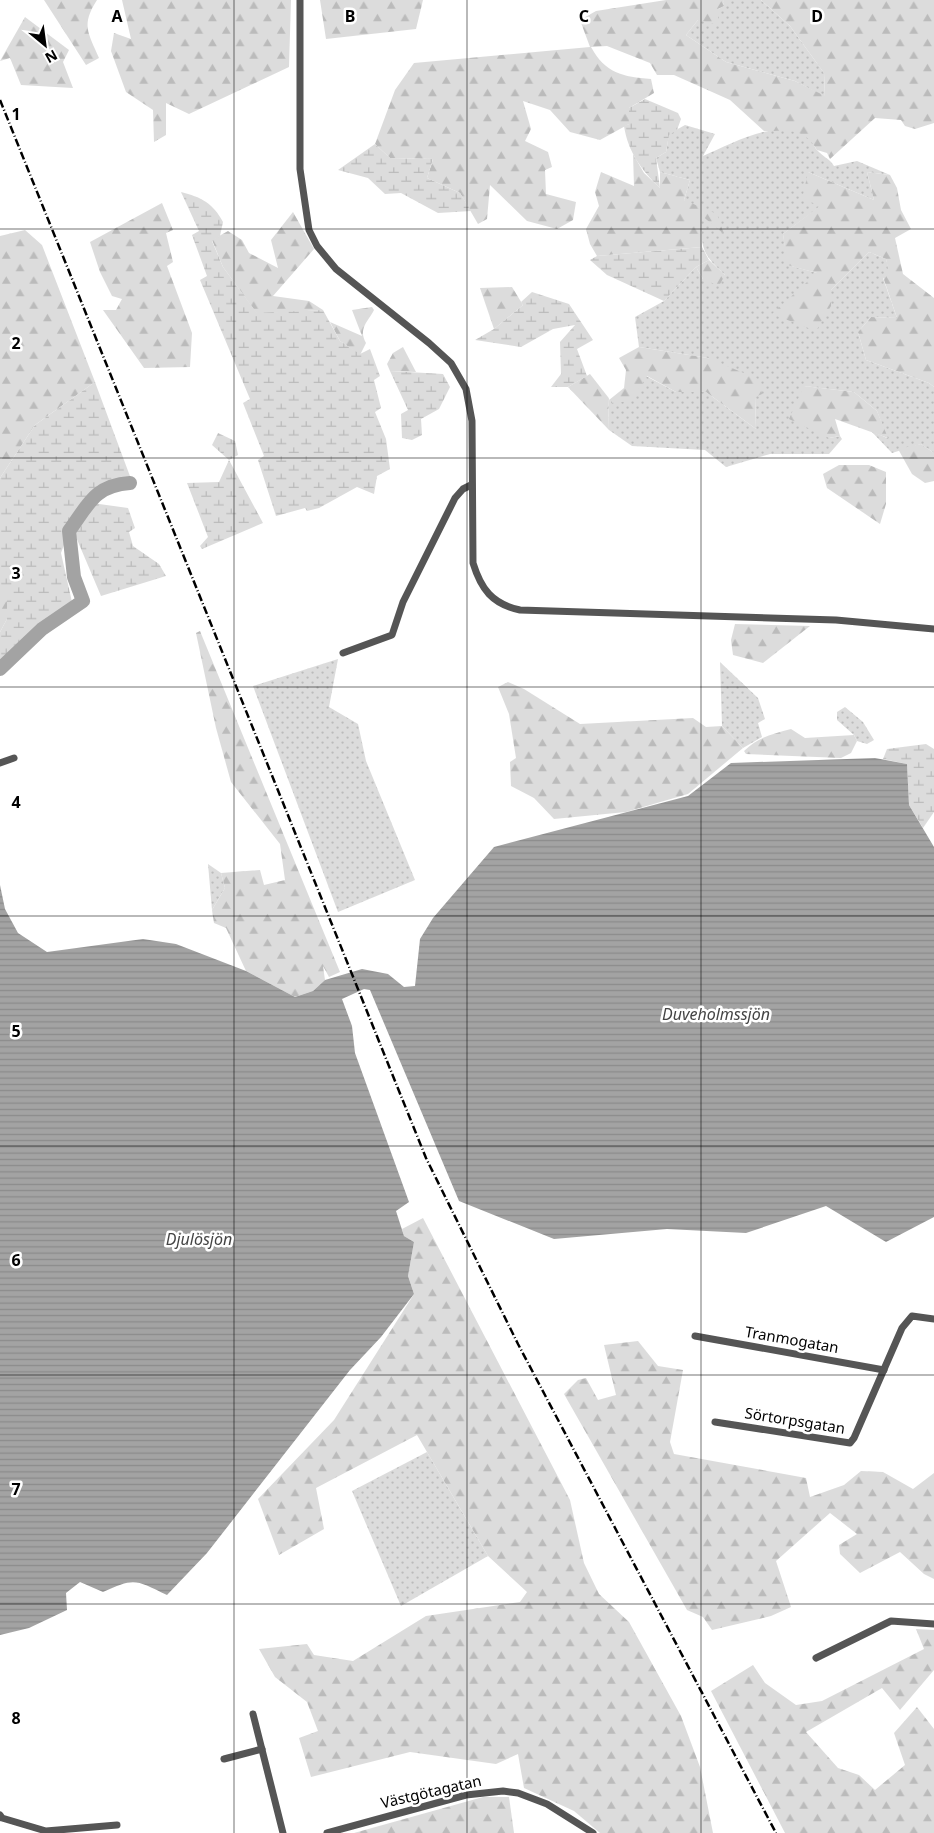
<svg xmlns="http://www.w3.org/2000/svg" width="934" height="1833" viewBox="0 0 934 1833" font-family="'Noto Sans',sans-serif">
<defs>
<pattern id="grass-dots" width="8" height="8" patternUnits="userSpaceOnUse" patternTransform="scale(1.25)"><rect width="8" height="8" fill="#dcdcdc"/><path d="M2 2h.1M6 6h.1" fill="none" stroke="#bbb" stroke-width="1.8" stroke-linecap="round"/></pattern>
<pattern id="forest-firs" width="22" height="20" patternUnits="userSpaceOnUse" patternTransform="scale(1.25)"><rect width="22" height="20" fill="#dcdcdc"/><path d="M5 1l3.5 6h-7zM16 11l3.5 6h-7z" fill="#bbb"/></pattern>
<pattern id="wetland-marsh" width="20" height="14" patternUnits="userSpaceOnUse" patternTransform="scale(1.25)"><rect width="20" height="14" fill="#dcdcdc"/><path d="M1 5h8M5 5V1M11 12h8M15 12V8" fill="none" stroke="#bbb"/></pattern>
<pattern id="water-rules" width="6" height="5" patternUnits="userSpaceOnUse" patternTransform="scale(1.25)"><rect width="6" height="5" fill="#a3a3a3"/><path d="M0 2.5h6" fill="none" stroke="#8b8b8b"/></pattern>
</defs>
<rect width="100%" height="100%" fill="#fff"/>
<g fill="url(#grass-dots)">
<path d="M723,0H761L790,26L824,73L825,97L795,81L726,62L686,35L698,20L724,6Z"/>
<path d="M685,125L715,134L703,156C732,144 779,116 809,137C813,140 814,147 817,150C823,157 829,158 834,166L857,161L890,175L867,172L874,200L808,172L822,205L783,234L788,265L817,273L831,306V290L869,252L886,259L890,274L883,278L897,318L871,317L858,332L866,360L929,383L934,387V453L921,444L892,453L871,431L887,438L877,411L854,392L804,386L829,438L840,436L842,439L829,454H770L726,467L705,450L632,446L609,430L608,397L611,403L646,376L676,392H706L756,429L755,397L708,358L639,347L635,317L664,301L696,267L703,279L725,275C700,252 702,248 701,215L684,200L690,180L660,172L656,158L666,152L669,134Z"/>
<path d="M338,659L329,707L358,724L366,761L415,880L338,912L253,686Z"/>
<path d="M720,662L758,698L765,719L758,723L762,737L743,748L722,726Z"/>
<path d="M845,707L863,722L874,740L867,744L857,741L854,735L837,720V712Z"/>
<path d="M208,864L221,873L225,888L212,910Z"/>
<path d="M427,1452L488,1556L401,1606L352,1491Z"/>
</g>
<g fill="url(#forest-firs)">
<path d="M44,0H97C81,25 88,32 99,58L86,65Z"/>
<path d="M122,0H291L289,67L189,114L166,103V135L154,142L153,110L126,92L111,51L114,33L131,39Z"/>
<path d="M320,0H423L416,29L326,39Z"/>
<path d="M666,0H723L724,6L718,9V25L698,20L686,35L726,62L795,81L825,96L824,73L790,26L761,0H934V123L915,129L905,126L901,120L875,118L830,159L827,153L817,150C804,127 788,131 764,131L730,100L674,75H657L650,63L607,46L591,47C605,73 623,77 651,79L654,93L629,108V124L600,140L570,132L550,110L523,101L531,129L525,141L548,152L552,167L545,170L546,194L576,202L573,220L557,229L527,221L490,185L487,219L478,224L460,193L427,178L433,159L390,158L375,144L395,90L414,63L590,47L580,20L596,11Z"/>
<path d="M25,17L69,50L63,62L73,88L21,85L10,58L0,61Z"/>
<path d="M633,154L644,173L660,188V172L690,180L684,200L717,214L724,234L701,215L702,247L597,256L590,244L586,229L599,206L595,192L601,172L634,186Z"/>
<path d="M808,172L874,200L867,172L890,175L897,188L901,210L911,229L895,238L903,274L934,298V387L929,383L866,360L858,332L871,317L897,318L883,277L889,274L886,259L869,252L831,290V306L816,331L772,314L817,273L787,265L783,234L821,205L802,200Z"/>
<path d="M162,203L173,230L166,233L173,262L167,266L192,333L190,367L144,368L103,310H116L122,299L112,296L100,272L90,242Z"/>
<path d="M293,212L314,249L273,296L309,301L323,310L257,314L223,267L212,240L228,231L242,240L249,253L278,268L271,240Z"/>
<path d="M25,230L42,245L95,382L35,425L0,478V236Z"/>
<path d="M709,260L725,275L719,286L703,279L696,267Z"/>
<path d="M512,287L523,305L494,329L480,288Z"/>
<path d="M372,307L374,310C368,322 358,328 366,343L360,355L340,341L330,322L362,336L352,310Z"/>
<path d="M403,347L416,372L390,371L387,364L393,353Z"/>
<path d="M639,347L708,358L758,379L762,394L755,397L756,429L706,392H676L647,376L631,401L611,403L609,400L624,388L626,370L619,358Z"/>
<path d="M590,374L608,397L609,430L568,387Z"/>
<path d="M804,386L854,392L877,411L888,438L835,419L840,436L829,438L789,419Z"/>
<path d="M921,444L934,453V481L925,483L912,474L898,449Z"/>
<path d="M839,465H869L886,472V504L880,524L827,488L823,474Z"/>
<path d="M0,586H7V619L0,632Z"/>
<path d="M735,624L810,626L763,663L733,655L731,640Z"/>
<path d="M200,631L340,972L329,977L323,966L325,980L313,991L295,997L246,971L226,928L214,923L212,910L225,888L221,873L260,870L264,885L285,880L280,844L231,782L216,728L196,633Z"/>
<path d="M508,682L524,689L580,724L693,718L706,727L722,726L743,748L688,794L626,812L554,819L534,798L511,786L510,762L516,758L509,714L498,687Z"/>
<path d="M791,729L805,738L854,735L857,741L851,753L841,758L746,754L744,751C758,737 773,734 791,729Z"/>
<path d="M423,1218L570,1500L584,1563L599,1594L629,1622L681,1716L700,1767L713,1833H600L574,1811L524,1788L518,1754L496,1764L410,1752L311,1777L299,1738L318,1731L307,1702L275,1677L259,1649L307,1644L314,1655L353,1661L426,1616L520,1602L527,1592L488,1556L417,1435L316,1488L324,1529L279,1555L258,1499L334,1420L414,1294L408,1276L414,1242L404,1236L402,1229Z"/>
<path d="M638,1341L658,1366L683,1370L670,1442L674,1454L806,1478L810,1497L844,1485L861,1471L883,1472L913,1489L934,1473V1579L924,1574L900,1552L860,1573L840,1554L839,1545L857,1534L830,1513L776,1561L791,1607L771,1616L712,1630L703,1617L687,1610L564,1394L578,1380L586,1378L598,1400L616,1395L604,1345Z"/>
<path d="M916,1629L934,1630V1670L900,1710L882,1688L806,1732L838,1768L859,1775L875,1790L905,1765L894,1733L917,1707L934,1729V1833H785L711,1691L753,1665L765,1683L796,1705L822,1701L924,1649Z"/>
<path d="M483,1797H509L514,1833H354Z"/>
</g>
<g fill="url(#wetland-marsh)">
<path d="M645,99L678,113L681,119L677,130L669,135L666,152L656,158L660,188C642,171 628,152 624,126L629,124V108Z"/>
<path d="M375,144L390,158L433,159L427,178L460,193L471,211L438,213L401,193L385,194L368,178L338,170Z"/>
<path d="M181,192C201,197 213,203 223,222L220,236L212,241L223,267L257,313L323,310L340,341L360,354L370,349L380,376L374,380L381,408L375,412L386,439L390,469L377,476L374,494L357,487L319,508L307,511L305,508L276,516L258,460L264,456L243,403L250,399L200,280L207,276L192,235L199,231Z"/>
<path d="M702,247L709,260L696,267L664,301L607,275L590,260L597,256Z"/>
<path d="M532,292L569,304L593,340L577,349L587,376L568,387H551L561,374L560,342L575,325L553,329L521,347L475,340L494,329L523,305L521,302Z"/>
<path d="M390,371L443,374L450,387L439,409L421,419L422,435L412,440L402,438L401,414L408,410Z"/>
<path d="M95,382L131,479L104,485L89,500L71,526L61,553L72,602L13,648L0,662V632L7,619V587L0,586V478L35,425Z"/>
<path d="M218,433L235,441L238,455L229,460L263,523L202,549L200,546L208,537L187,483L219,482L229,460L212,445Z"/>
<path d="M92,503L128,508L135,528L129,532L133,546L159,564L166,576L101,596L73,530Z"/>
<path d="M926,744L934,749V812L923,828L909,805L907,764L883,759L887,749Z"/>
</g>
<path fill="url(#water-rules)" d="M875,758L907,764L909,805L934,847V1217L886,1242L826,1206L746,1233L667,1229L554,1239L459,1201L370,990L364,989L342,999L352,1026L355,1053L409,1202L396,1211L404,1236L414,1242L408,1276L414,1294L381,1337L350,1370L207,1553L167,1595C136,1580 135,1577 103,1592L80,1582L66,1593L67,1610L29,1628L0,1635V885L5,909L18,933L47,952L143,939L176,944L246,971L295,997L313,991L325,980L362,969L388,974L404,987L415,986L420,939L433,918L494,847L688,796L731,763Z"/>
<g fill="none" stroke-linecap="round" stroke-linejoin="round">
<path stroke="#a3a3a3" stroke-width="14" d="M0,669L42,629L83,601L74,577L69,531C88,505 95,485 130,483"/>
<g stroke="#555" stroke-width="7">
<path d="M300,0V169L309,230L317,246L336,269L429,343L451,363L466,389L472,421L473,563C481,589 492,604 520,610L836,620L934,629"/>
<path d="M343,653L392,635L403,602L455,498L463,489L471,485"/>
<path d="M0,763L14,758"/>
<path d="M695,1336L884,1370"/>
<path d="M715,1422L850,1443L854,1438L902,1328L912,1316L934,1319"/>
<path d="M816,1658L891,1621L934,1624"/>
<path d="M253,1714L283,1833"/>
<path d="M224,1759L262,1749"/>
<path d="M0,1815L2,1818L46,1831L117,1825"/>
<path d="M327,1833L466,1795L503,1791L518,1793L547,1804L593,1833"/>
</g>
<path stroke="#000" stroke-width="2.5" stroke-dasharray="8 2.5 1 2.5" stroke-linecap="butt" d="M0,100L426,1158L518,1344L776,1833"/>
</g>
<path fill="none" stroke="#000" stroke-width="1" stroke-opacity="0.55" d="M234,0V1833M467,0V1833M701,0V1833M0,229H934M0,458H934M0,687H934M0,916H934M0,1146H934M0,1375H934M0,1604H934"/>
<g text-anchor="middle" dominant-baseline="central" stroke-width="5" stroke-linejoin="round" paint-order="stroke">
<g font-size="15" fill="#000" stroke="#fff">
<text transform="translate(792 1339) rotate(10)">Tranmogatan</text>
<text transform="translate(795 1420) rotate(9)">Sörtorpsgatan</text>
<text transform="translate(431 1791) rotate(-13)">Västgötagatan</text>
</g>
<g font-size="16" font-style="italic" fill="#444" stroke="#fff">
<text x="716" y="1014">Duveholmssjön</text>
<text x="199" y="1239">Djulösjön</text>
</g>
</g>
<g font-size="16" text-anchor="middle" font-weight="bold" fill="#000" stroke="#fff" stroke-width="5" stroke-linejoin="round" paint-order="stroke">
<text x="117" y="22">A</text>
<text x="350" y="22">B</text>
<text x="584" y="22">C</text>
<text x="817" y="22">D</text>
<text x="16" y="120">1</text>
<text x="16" y="349">2</text>
<text x="16" y="579">3</text>
<text x="16" y="808">4</text>
<text x="16" y="1037">5</text>
<text x="16" y="1266">6</text>
<text x="16" y="1495">7</text>
<text x="16" y="1724">8</text>
</g>
<g transform="translate(45 45) rotate(151)" stroke="#ffffff" stroke-width="4" paint-order="stroke">
<path d="M0-4L9 19L0 12L-9 19Z" fill="#000000"/>
<text y="-8" font-size="14" font-weight="bold" text-anchor="middle" fill="#000000">N</text>
</g>
</svg>
